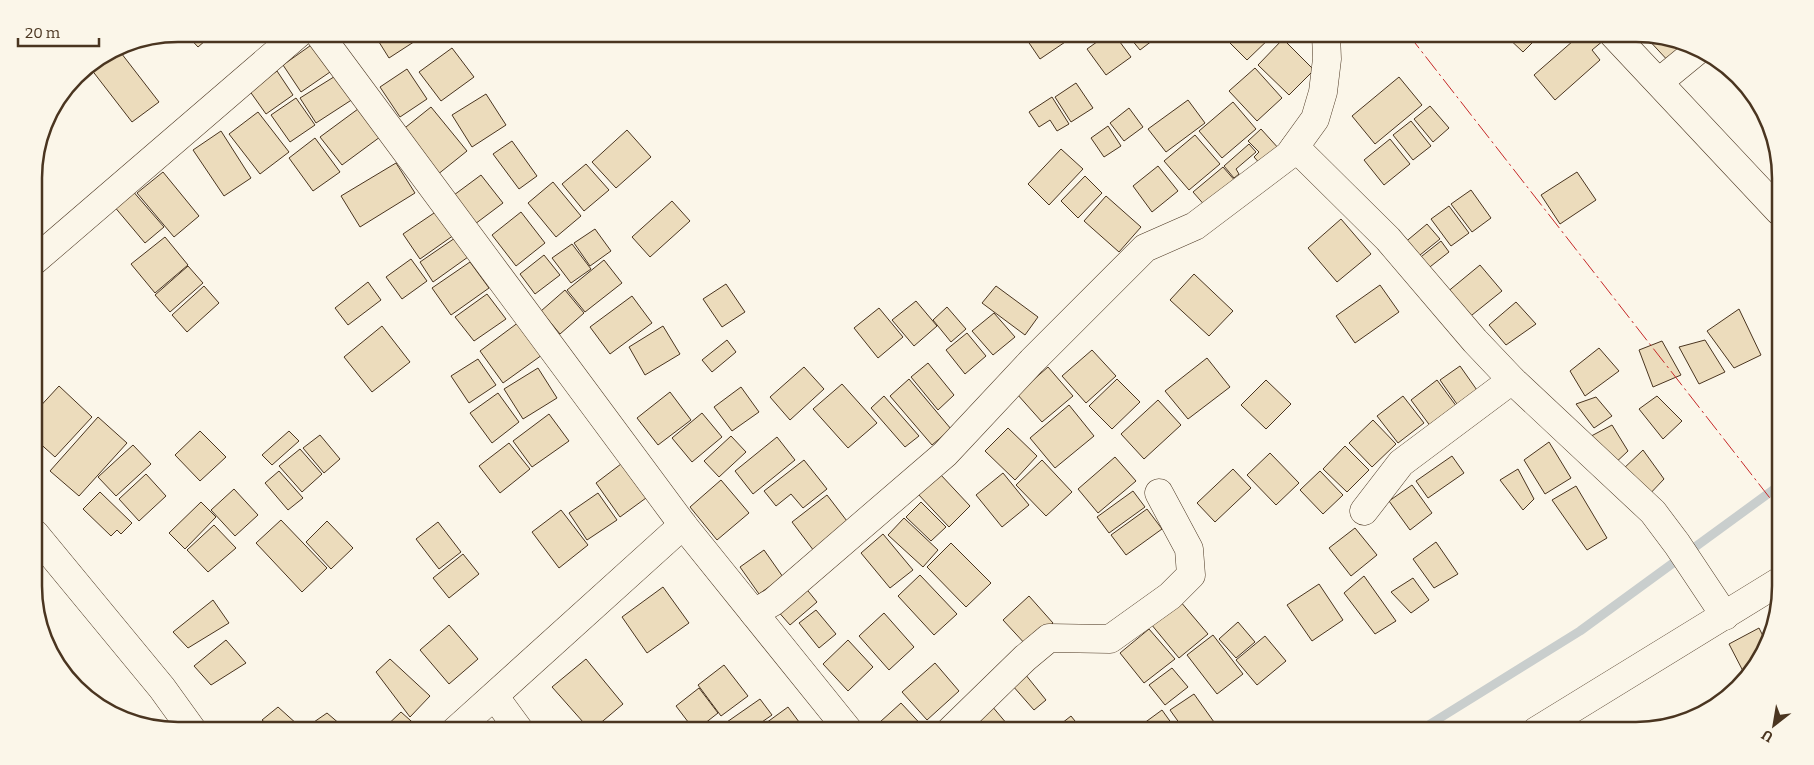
<svg xmlns="http://www.w3.org/2000/svg" width="1814" height="765" viewBox="0 0 1814 765" font-family="Bitter,serif">
<rect width="100%" height="100%" fill="#fbf6e9"/>
<g fill="none" stroke-linecap="round" stroke-linejoin="round">
<path stroke="#c9cecd" stroke-width="9" d="M1419,731L1580,631L1780,485"/>
</g>
<g fill="#ecdcbc" stroke="#4a3520">
<path d="M186,34H213L198,47Z"/>
<path d="M349,34H364L355,41Z"/>
<path d="M374,34H426L389,58Z"/>
<path d="M1023,34H1077L1040,59Z"/>
<path d="M1108,34H1114L1131,57L1106,75L1087,49Z"/>
<path d="M1127,34H1161L1140,50Z"/>
<path d="M1221,34H1272L1273,35L1247,60Z"/>
<path d="M1504,34H1541L1523,52Z"/>
<path d="M1581,34H1599L1604,40L1592,50L1600,60L1555,100L1534,75Z"/>
<path d="M1645,36L1691,45L1671,64Z"/>
<path d="M1283,39L1314,70L1289,95L1258,65Z"/>
<path d="M314,43L333,70L301,92L283,65Z"/>
<path d="M452,48L474,77L441,101L419,72Z"/>
<path d="M118,49L159,102L132,122L91,69Z"/>
<path d="M1255,68L1282,98L1257,121L1229,91Z"/>
<path d="M407,69L427,99L400,117L380,87Z"/>
<path d="M277,71L293,95L266,114L249,90Z"/>
<path d="M337,75L353,99L316,123L300,98Z"/>
<path d="M1399,77L1422,105L1375,144L1352,116Z"/>
<path d="M1076,83L1093,108L1071,122L1055,97Z"/>
<path d="M486,94L506,125L472,147L452,115Z"/>
<path d="M1052,97L1069,124L1057,131L1050,120L1039,127L1029,112Z"/>
<path d="M296,98L315,125L290,142L271,115Z"/>
<path d="M1188,100L1205,123L1166,152L1148,129Z"/>
<path d="M1233,102L1256,129L1222,158L1199,131Z"/>
<path d="M1430,106L1449,128L1433,142L1414,119Z"/>
<path d="M431,107L467,151L437,175L401,131Z"/>
<path d="M1129,108L1143,127L1124,141L1110,123Z"/>
<path d="M358,109L380,137L342,165L320,137Z"/>
<path d="M258,112L289,152L260,174L229,134Z"/>
<path d="M1411,121L1431,146L1413,160L1393,135Z"/>
<path d="M1108,126L1121,146L1104,157L1091,138Z"/>
<path d="M1261,129L1280,150L1262,166L1254,157L1259,152L1248,141Z"/>
<path d="M627,130L651,157L616,188L592,162Z"/>
<path d="M221,131L251,178L224,196L193,150Z"/>
<path d="M1195,135L1220,164L1189,190L1164,161Z"/>
<path d="M315,138L340,172L313,191L289,158Z"/>
<path d="M1390,139L1410,164L1384,185L1364,160Z"/>
<path d="M512,141L537,176L519,189L493,154Z"/>
<path d="M1249,144L1256,152L1236,169L1239,174L1234,178L1224,166Z"/>
<path d="M1061,149L1083,169L1049,205L1028,184Z"/>
<path d="M396,163L415,193L360,227L341,196Z"/>
<path d="M586,164L609,190L584,211L562,184Z"/>
<path d="M1158,166L1178,191L1152,212L1133,186Z"/>
<path d="M1223,167L1237,183L1207,208L1193,192Z"/>
<path d="M163,172L199,216L174,237L137,193Z"/>
<path d="M1577,172L1596,200L1560,224L1541,195Z"/>
<path d="M481,175L503,203L475,224L454,195Z"/>
<path d="M1085,176L1102,193L1078,218L1061,201Z"/>
<path d="M553,182L581,216L556,237L528,203Z"/>
<path d="M131,189L164,227L145,243L113,205Z"/>
<path d="M1471,190L1491,218L1472,232L1451,204Z"/>
<path d="M1106,196L1141,227L1119,252L1084,221Z"/>
<path d="M672,201L690,221L650,257L632,237Z"/>
<path d="M1449,206L1469,233L1451,246L1431,219Z"/>
<path d="M437,211L454,235L420,259L403,234Z"/>
<path d="M521,212L545,243L516,266L492,235Z"/>
<path d="M1341,219L1371,254L1337,282L1308,248Z"/>
<path d="M1427,224L1440,239L1415,259L1403,244Z"/>
<path d="M595,229L611,251L590,266L574,243Z"/>
<path d="M165,237L188,265L155,293L131,264Z"/>
<path d="M455,238L468,257L433,282L420,262Z"/>
<path d="M1441,241L1449,252L1426,270L1417,260Z"/>
<path d="M572,244L591,269L571,283L552,258Z"/>
<path d="M544,255L560,275L535,294L520,274Z"/>
<path d="M411,259L427,281L402,299L386,277Z"/>
<path d="M604,260L622,283L585,312L567,290Z"/>
<path d="M470,262L489,288L451,315L432,288Z"/>
<path d="M1480,265L1502,291L1467,319L1446,293Z"/>
<path d="M188,266L203,283L170,312L155,295Z"/>
<path d="M1194,274L1233,311L1209,336L1170,300Z"/>
<path d="M368,282L381,300L348,325L335,308Z"/>
<path d="M726,284L745,312L722,327L703,299Z"/>
<path d="M1380,285L1399,312L1355,343L1336,316Z"/>
<path d="M204,286L219,303L187,332L172,315Z"/>
<path d="M996,286L1038,317L1025,335L982,303Z"/>
<path d="M565,290L584,313L560,334L541,311Z"/>
<path d="M487,294L506,319L474,341L455,317Z"/>
<path d="M632,296L652,323L610,354L590,327Z"/>
<path d="M916,301L937,326L914,346L892,320Z"/>
<path d="M1516,302L1536,324L1506,345L1489,325Z"/>
<path d="M947,307L966,329L951,342L933,320Z"/>
<path d="M879,308L903,337L878,358L854,328Z"/>
<path d="M1739,309L1761,355L1734,368L1707,331Z"/>
<path d="M994,313L1015,337L993,355L972,331Z"/>
<path d="M519,322L542,355L503,383L480,351Z"/>
<path d="M382,326L410,362L372,392L344,357Z"/>
<path d="M663,326L680,354L645,375L629,347Z"/>
<path d="M967,333L986,356L965,374L946,350Z"/>
<path d="M727,340L736,352L712,372L702,360Z"/>
<path d="M1705,340L1725,372L1699,384L1679,347Z"/>
<path d="M1662,341L1681,375L1653,387L1639,350Z"/>
<path d="M1599,348L1619,371L1585,396L1570,371Z"/>
<path d="M1092,350L1116,376L1086,403L1062,376Z"/>
<path d="M1207,358L1230,387L1188,419L1165,391Z"/>
<path d="M478,359L496,385L469,403L451,376Z"/>
<path d="M928,363L954,395L938,410L911,377Z"/>
<path d="M1460,366L1479,393L1459,407L1440,380Z"/>
<path d="M804,367L824,389L790,420L770,397Z"/>
<path d="M1048,367L1073,396L1042,422L1017,394Z"/>
<path d="M538,368L557,398L523,419L504,389Z"/>
<path d="M909,379L951,429L932,445L890,396Z"/>
<path d="M1117,379L1140,402L1112,429L1089,406Z"/>
<path d="M1266,380L1291,404L1266,429L1241,405Z"/>
<path d="M1437,380L1457,407L1431,427L1411,400Z"/>
<path d="M842,384L877,423L848,448L813,409Z"/>
<path d="M59,386L92,417L55,457L35,439V412Z"/>
<path d="M741,387L759,412L732,431L714,407Z"/>
<path d="M670,392L691,420L658,445L637,418Z"/>
<path d="M498,393L519,422L492,443L470,413Z"/>
<path d="M884,396L919,436L905,447L871,408Z"/>
<path d="M1403,396L1424,423L1398,443L1377,416Z"/>
<path d="M1657,396L1682,421L1663,439L1639,409Z"/>
<path d="M1596,397L1612,416L1594,428L1576,404Z"/>
<path d="M1158,400L1181,425L1144,459L1121,434Z"/>
<path d="M1069,405L1094,436L1055,468L1030,438Z"/>
<path d="M702,413L722,437L692,462L672,438Z"/>
<path d="M549,414L569,441L532,467L513,441Z"/>
<path d="M98,417L127,443L79,496L50,471Z"/>
<path d="M1373,420L1396,444L1372,467L1349,443Z"/>
<path d="M1612,425L1628,451L1612,466L1580,442Z"/>
<path d="M1008,428L1037,456L1015,480L985,451Z"/>
<path d="M200,431L226,457L200,481L175,455Z"/>
<path d="M289,431L299,441L272,465L262,455Z"/>
<path d="M320,435L340,459L324,473L303,448Z"/>
<path d="M731,436L746,452L719,477L704,461Z"/>
<path d="M777,437L795,460L753,494L735,471Z"/>
<path d="M1549,442L1571,478L1545,494L1524,460Z"/>
<path d="M509,443L530,469L500,493L479,466Z"/>
<path d="M133,445L151,464L116,496L98,477Z"/>
<path d="M1345,446L1369,470L1347,492L1323,469Z"/>
<path d="M300,449L322,474L302,492L279,466Z"/>
<path d="M1643,450L1664,479L1645,499L1620,472Z"/>
<path d="M1270,453L1299,483L1276,505L1247,475Z"/>
<path d="M1452,456L1464,473L1428,498L1416,481Z"/>
<path d="M1115,457L1136,481L1098,513L1078,489Z"/>
<path d="M804,460L827,489L803,508L791,494L776,506L764,491Z"/>
<path d="M1042,460L1072,492L1046,516L1016,485Z"/>
<path d="M621,464L646,498L620,517L596,483Z"/>
<path d="M1233,469L1251,488L1215,522L1197,503Z"/>
<path d="M1518,469L1534,499L1523,510L1500,480Z"/>
<path d="M279,471L303,498L288,510L265,483Z"/>
<path d="M1320,471L1343,495L1323,514L1300,490Z"/>
<path d="M1003,473L1029,505L1002,527L976,495Z"/>
<path d="M146,474L166,496L139,521L119,499Z"/>
<path d="M940,474L970,506L949,527L918,494Z"/>
<path d="M721,480L749,513L717,540L690,507Z"/>
<path d="M1412,485L1432,513L1410,530L1389,501Z"/>
<path d="M1576,486L1607,538L1587,550L1552,500Z"/>
<path d="M234,489L258,515L235,536L211,510Z"/>
<path d="M1133,491L1145,507L1109,533L1097,517Z"/>
<path d="M100,492L132,523L121,534L117,530L111,536L83,509Z"/>
<path d="M598,493L617,520L587,540L569,513Z"/>
<path d="M827,495L850,525L814,551L792,522Z"/>
<path d="M201,502L216,517L185,549L169,533Z"/>
<path d="M921,502L946,527L931,541L906,517Z"/>
<path d="M1147,509L1162,529L1126,555L1111,535Z"/>
<path d="M561,510L588,545L559,568L532,532Z"/>
<path d="M904,518L938,550L923,567L888,535Z"/>
<path d="M281,520L327,568L302,592L256,543Z"/>
<path d="M327,521L353,548L331,569L306,542Z"/>
<path d="M438,522L461,552L439,569L416,539Z"/>
<path d="M214,525L236,548L208,572L187,550Z"/>
<path d="M1355,528L1377,555L1351,576L1329,548Z"/>
<path d="M883,534L913,570L890,588L861,553Z"/>
<path d="M1436,542L1458,574L1434,588L1413,559Z"/>
<path d="M951,543L991,583L966,607L927,567Z"/>
<path d="M764,550L783,577L759,594L740,567Z"/>
<path d="M463,554L479,574L449,598L433,578Z"/>
<path d="M920,575L957,614L934,635L898,596Z"/>
<path d="M1364,576L1396,621L1375,634L1344,593Z"/>
<path d="M1413,578L1429,600L1411,613L1391,592Z"/>
<path d="M1319,584L1343,620L1312,641L1287,605Z"/>
<path d="M804,586L817,602L790,625L776,609Z"/>
<path d="M663,587L689,623L647,653L622,617Z"/>
<path d="M1029,596L1053,623L1027,646L1003,620Z"/>
<path d="M213,600L229,623L188,648L173,632Z"/>
<path d="M1180,601L1208,634L1179,658L1151,624Z"/>
<path d="M816,610L836,634L819,648L799,623Z"/>
<path d="M884,613L914,647L889,670L859,636Z"/>
<path d="M1238,622L1255,642L1236,658L1219,639Z"/>
<path d="M449,625L478,659L449,684L420,650Z"/>
<path d="M1759,628L1767,644L1744,673L1729,644Z"/>
<path d="M1149,629L1175,659L1144,683L1120,653Z"/>
<path d="M1213,635L1243,674L1217,694L1187,655Z"/>
<path d="M1265,636L1286,661L1257,685L1236,660Z"/>
<path d="M226,640L246,663L211,685L194,666Z"/>
<path d="M848,640L873,667L848,691L823,664Z"/>
<path d="M390,659L430,696L410,717L376,672Z"/>
<path d="M586,659L623,704L591,731L552,687Z"/>
<path d="M935,663L959,691L927,720L902,692Z"/>
<path d="M724,665L748,696L721,716L698,685Z"/>
<path d="M1172,668L1188,687L1165,705L1149,685Z"/>
<path d="M1025,674L1046,700L1034,710L1012,685Z"/>
<path d="M699,688L718,713L695,731L676,706Z"/>
<path d="M1194,694L1214,722L1201,731H1185L1170,710Z"/>
<path d="M760,699L772,715L749,731H714Z"/>
<path d="M901,703L927,731H870Z"/>
<path d="M991,705L1013,731H965Z"/>
<path d="M278,707L298,725L293,731H275L262,720Z"/>
<path d="M788,707L802,726L794,731H755Z"/>
<path d="M1162,710L1177,731H1138L1136,729Z"/>
<path d="M401,712L420,729L417,731H381Z"/>
<path d="M327,713L348,731H301Z"/>
<path d="M1071,716L1083,731H1052Z"/>
<path d="M810,724L815,731H801Z"/>
</g>
<g fill="none" stroke-linecap="round" stroke-linejoin="round">
<g stroke="#4a3520" stroke-width="29">
<g id="minor">
<path d="M319,34L683,525L849,731"/>
<path d="M1613,34L1779,211"/>
<path d="M1659,82L1698,50"/>
<path d="M1295,147L1388,239L1475,341L1512,380L1653,512L1677,544L1725,616"/>
<path d="M34,261L298,34"/>
<path d="M1364,511L1401,463L1512,380"/>
<path d="M35,534L162,688L193,731"/>
<path d="M754,613L773,602L945,454L1032,361L1145,248L1195,226L1289,155L1315,119L1323,92L1327,59L1326,34"/>
<path d="M495,697L520,731"/>
<path d="M455,731L683,525"/>
<path d="M950,731L1025,658L1049,638L1110,639L1170,596L1191,575L1189,549L1159,493"/>
</g>
</g>
<g stroke="#4a3520" stroke-width="29">
<path id="major" d="M1536,731L1780,581"/>
</g>
<use href="#minor" stroke="#fbf6e9" stroke-width="28"/>
<use href="#major" stroke="#fbf6e9" stroke-width="28"/>
<path stroke="#c62828" stroke-width="1" stroke-dasharray="18 4 2.5 4" stroke-linecap="butt" d="M1408,34L1780,511"/>
</g>
<path d="M0 0H1814V765H0ZM178 42H1636A136 136 0 0 1 1772 178V586A136 136 0 0 1 1636 722H178A136 136 0 0 1 42 586V178A136 136 0 0 1 178 42Z" fill="#fbf6e9" fill-rule="evenodd"/>
<path fill="none" stroke="#4a3520" stroke-width="2.5" d="M178 42H1636A136 136 0 0 1 1772 178V586A136 136 0 0 1 1636 722H178A136 136 0 0 1 42 586V178A136 136 0 0 1 178 42Z"/>
<g transform="translate(1774 725) rotate(211)" stroke="#fbf6e9" stroke-width="4" paint-order="stroke">
<path d="M0-4L9 19L0 12L-9 19Z" fill="#4a3520"/>
<text y="-8" font-size="14" font-weight="bold" text-anchor="middle" fill="#4a3520">U</text>
</g>
<path d="M18 38v8h81v-8" fill="none" stroke="#4a3520" stroke-width="2.5"/>
<text x="25" y="38" font-size="15" fill="#4a3520" stroke="#fbf6e9" stroke-width="4" paint-order="stroke">20 m</text>
</svg>
